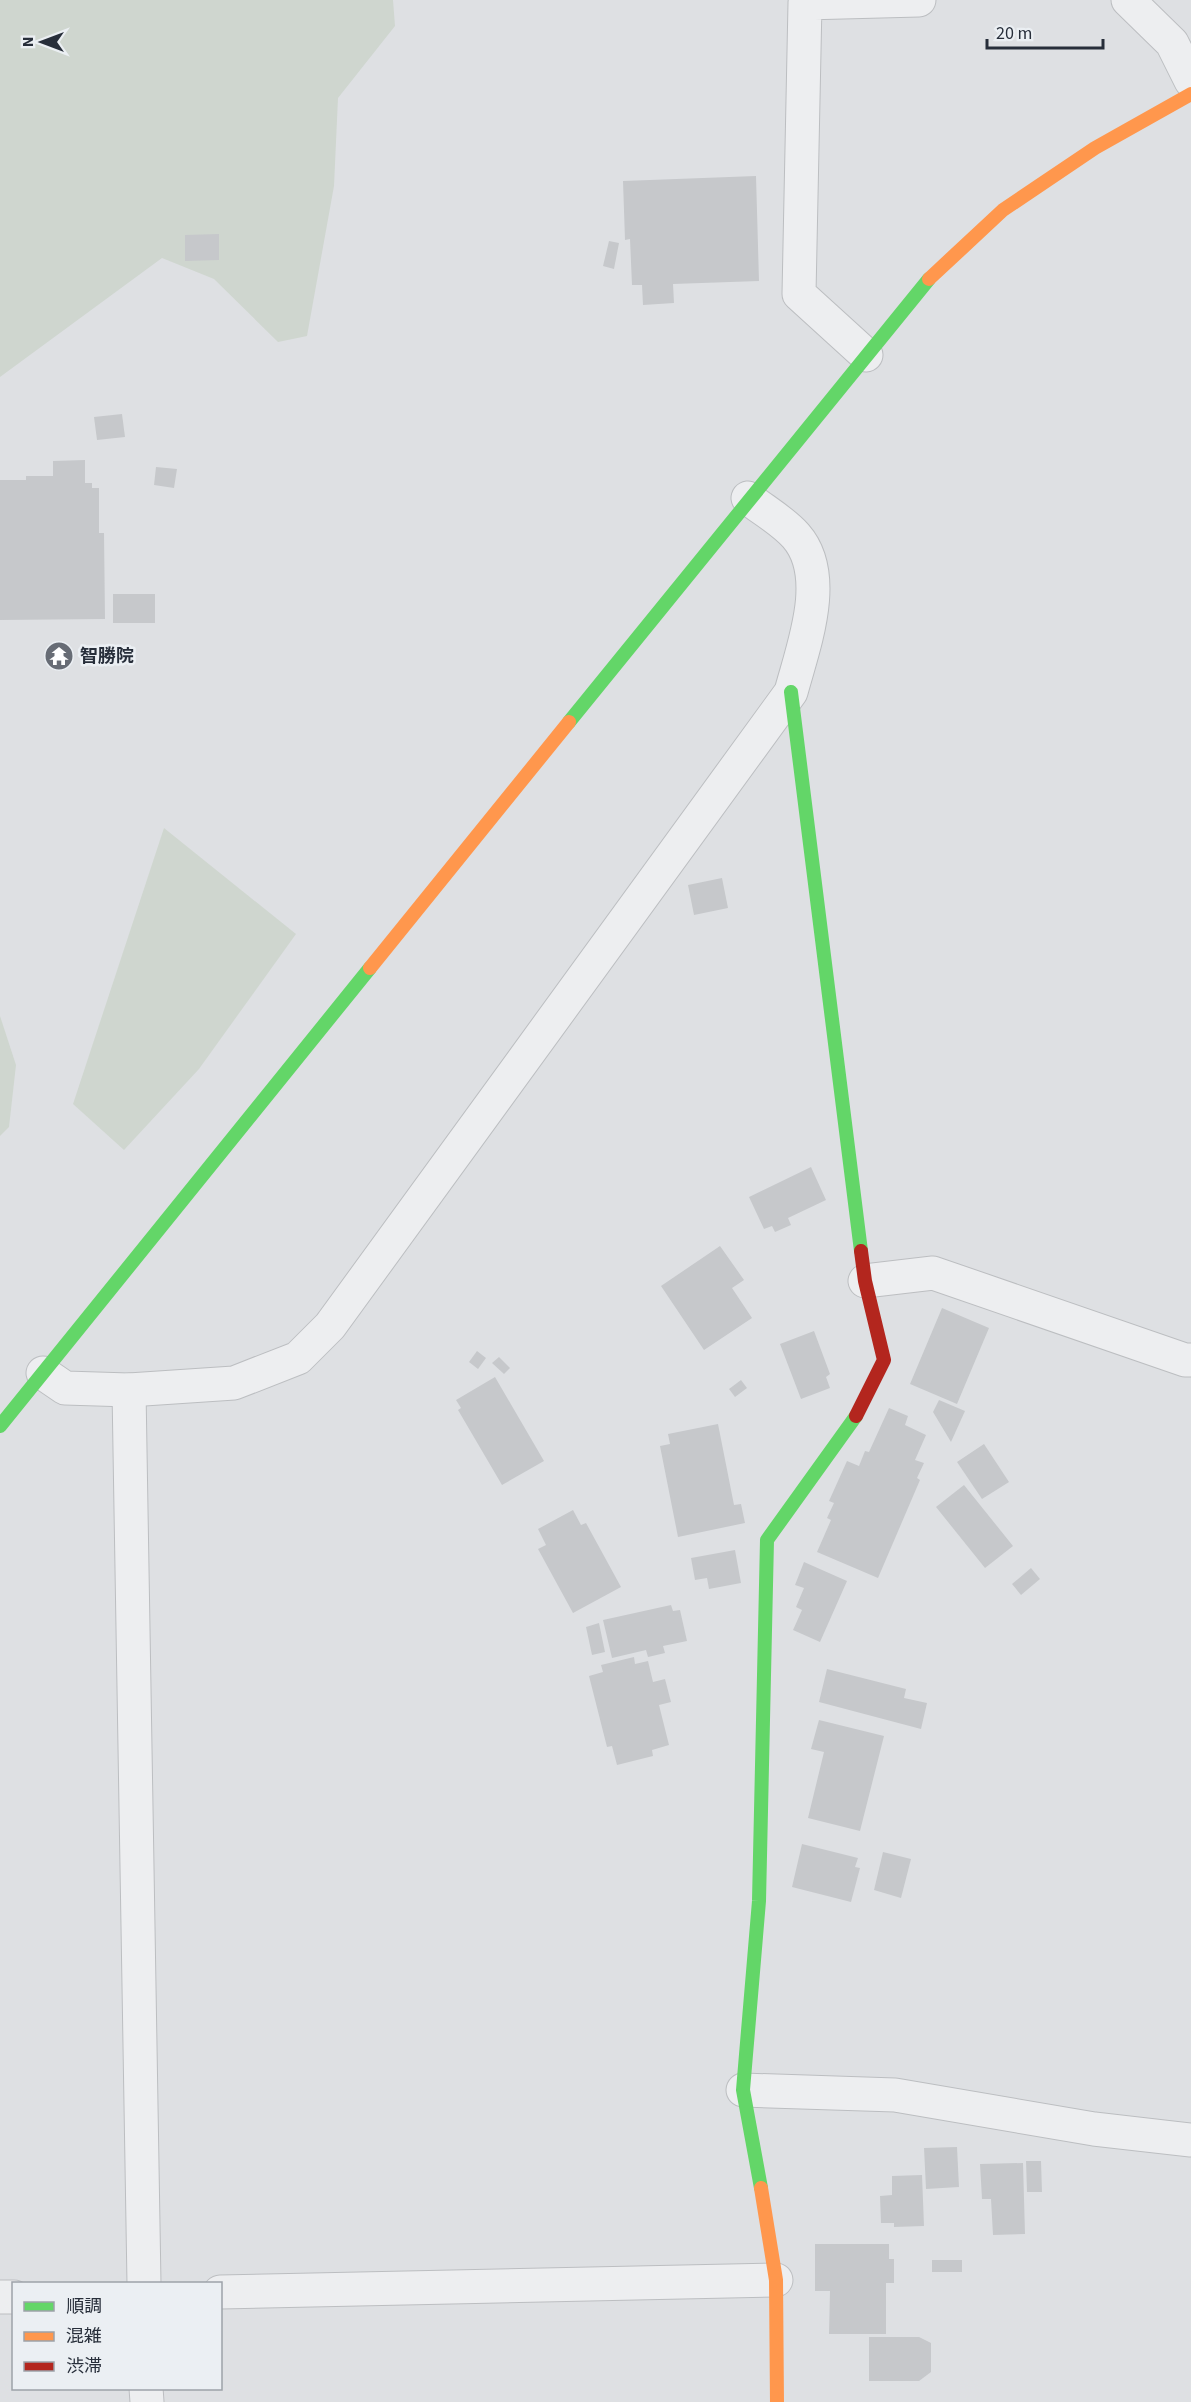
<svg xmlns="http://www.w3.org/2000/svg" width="1191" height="2402" viewBox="0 0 1191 2402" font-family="'Source Sans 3','Noto Sans JP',sans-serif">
<rect width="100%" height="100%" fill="#dee0e3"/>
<g fill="#cfd6cf">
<path d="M0,0H393L395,26L338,98L334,186L307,336L278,342L214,279L162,258L0,377Z"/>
<path d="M164,828L296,934L199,1069L124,1150L73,1104Z"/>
<path d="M0,1016L16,1065L9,1127L0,1136Z"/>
</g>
<g fill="#c6c8cb">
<path d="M756,176L759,281L673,284L674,303L643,305L642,285H632L630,239L625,240L623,181Z"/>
<path d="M219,234V260L185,261V235Z"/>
<path d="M609,241L619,243L614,269L603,266Z"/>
<path d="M122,414L125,437L97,440L94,417Z"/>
<path d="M85,460V483H92V488H99V533H104L105,619L0,620V480H26V476H53V461Z"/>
<path d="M156,467L177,469L174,488L154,485Z"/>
<rect x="113" y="594" width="42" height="29"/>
<path d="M722,878L728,908L694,915L688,885Z"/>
<path d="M811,1167L826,1200L788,1218L791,1225L775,1232L772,1226L764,1229L749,1197Z"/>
<path d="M720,1246L744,1280L732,1288L752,1318L704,1350L661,1286Z"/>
<path d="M942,1308L989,1328L957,1404L910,1384Z"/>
<path d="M814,1331L830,1374L826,1377L830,1388L801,1399L780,1344Z"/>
<path d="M477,1351L486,1358L478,1369L469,1362Z"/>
<path d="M499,1357L510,1368L504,1374L492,1363Z"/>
<path d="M495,1377L544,1461L502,1485L458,1410L461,1408L456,1400Z"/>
<path d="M741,1380L747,1388L735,1397L729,1389Z"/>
<path d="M939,1400L965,1411L951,1442L933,1412Z"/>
<path d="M889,1408L908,1416L905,1425L926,1435L915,1460L924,1463L917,1478L920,1480L878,1578L817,1552L831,1520L827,1518L834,1503L829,1501L847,1461L859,1466L865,1451L869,1452Z"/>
<path d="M718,1424L734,1505L741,1504L745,1523L678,1537L660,1446L670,1444L668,1434Z"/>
<path d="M984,1444L1009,1482L982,1499L957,1462Z"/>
<path d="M964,1485L1013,1546L985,1568L936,1507Z"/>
<path d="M573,1510L581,1525L586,1523L621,1587L573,1613L538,1549L546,1545L538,1529Z"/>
<path d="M735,1550L741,1583L709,1589L707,1578L695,1580L691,1558Z"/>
<path d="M804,1562L847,1581L820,1642L793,1630L802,1610L796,1607L804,1588L795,1585Z"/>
<path d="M1031,1568L1040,1579L1021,1595L1012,1584Z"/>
<path d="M671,1605L673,1611L680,1610L687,1641L663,1646L665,1653L648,1657L646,1650L612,1658L603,1620Z"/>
<path d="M599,1623L605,1652L592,1655L586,1627Z"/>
<path d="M634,1657L635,1664L648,1661L653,1682L665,1679L671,1702L659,1705L669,1745L652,1750L653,1756L617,1765L612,1746L607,1747L589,1676L603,1672L601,1665Z"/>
<path d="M827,1669L906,1689L904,1698L927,1703L921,1729L819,1702Z"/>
<path d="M819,1720L884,1736L860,1831L808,1818L824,1752L811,1749Z"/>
<path d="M802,1844L858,1858L855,1867L860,1868L851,1902L792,1887Z"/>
<path d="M883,1852L911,1859L901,1898L874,1890Z"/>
<path d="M957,2147L959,2187L926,2189L924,2148Z"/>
<path d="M1026,2161H1041L1042,2192H1027Z"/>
<path d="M1023,2163L1025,2234L993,2235L991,2199H982L980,2164Z"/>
<path d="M922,2175L924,2226L894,2227V2223H881L880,2196L892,2195V2176Z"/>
<path d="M815,2244H889V2259H894V2283H886V2334H829L830,2291H815Z"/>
<rect x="932" y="2260" width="30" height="12"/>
<path d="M869,2337H919L931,2343V2372L919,2381H869Z"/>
</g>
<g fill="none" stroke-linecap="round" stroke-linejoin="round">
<g stroke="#bcbec1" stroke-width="35">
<g id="street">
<path d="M1128,0L1172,43L1191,81"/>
<path d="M866,355L799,294L805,3L919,0"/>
<path d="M865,1281L933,1273L1185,1360H1191"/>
<path d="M43,1373L65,1388L129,1390L234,1383L298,1358L330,1326L791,692C803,647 831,576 796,536C783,521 763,510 748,498"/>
<path d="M129,1390L144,2284"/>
<path d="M743,2090L895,2095L1094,2129L1191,2140"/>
<path d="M220,2292L776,2280"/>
<path d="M0,2297H14"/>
<path d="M146,2388L147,2402"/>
</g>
</g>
<use href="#street" stroke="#edeef0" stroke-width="33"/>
<g stroke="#63d668" stroke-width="14">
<path d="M791,692L861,1251"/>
<path d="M569,722L929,279"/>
<path d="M0,1426L370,968"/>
<path d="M761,2188L743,2090L759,1901L767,1540L856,1416"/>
</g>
<g stroke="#ff974d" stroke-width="14">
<path d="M929,279L1003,210L1095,148L1191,94"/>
<path d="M370,968L569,722"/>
<path d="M761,2188L776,2280L777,2402"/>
</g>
<path stroke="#b3261e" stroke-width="14" d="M856,1416L884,1360L865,1281L861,1251"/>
</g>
<defs>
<g id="temple-disc" transform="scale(1.5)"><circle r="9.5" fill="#676c75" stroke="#ebeff3"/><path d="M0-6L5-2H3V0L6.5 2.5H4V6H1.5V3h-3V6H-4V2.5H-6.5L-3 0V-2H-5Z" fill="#fff"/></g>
</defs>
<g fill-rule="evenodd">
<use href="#temple-disc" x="59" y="656"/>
</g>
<g text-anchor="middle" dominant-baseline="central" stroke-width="5" stroke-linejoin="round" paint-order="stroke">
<g font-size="18" font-weight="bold" fill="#272e3a" stroke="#ebeff3" text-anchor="start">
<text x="80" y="656">智勝院</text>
</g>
</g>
<rect x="12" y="2282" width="210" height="108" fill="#ebeff3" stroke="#9da2a9" stroke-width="1.5"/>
<rect x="24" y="2302" width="30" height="9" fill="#63d668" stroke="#9da2a9" stroke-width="1.5"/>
<text x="66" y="2312" font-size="18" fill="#272e3a">順調</text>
<rect x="24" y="2332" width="30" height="9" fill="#ff974d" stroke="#9da2a9" stroke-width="1.5"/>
<text x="66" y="2342" font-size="18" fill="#272e3a">混雑</text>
<rect x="24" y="2362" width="30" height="9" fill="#b3261e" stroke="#9da2a9" stroke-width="1.5"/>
<text x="66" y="2372" font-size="18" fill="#272e3a">渋滞</text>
<g transform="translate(42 42) rotate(270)" stroke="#ebeff3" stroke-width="4.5" paint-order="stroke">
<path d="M0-4.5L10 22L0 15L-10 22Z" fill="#272e3a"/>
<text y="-9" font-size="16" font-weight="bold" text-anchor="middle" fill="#272e3a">N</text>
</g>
<path d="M987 39v9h116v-9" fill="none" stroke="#272e3a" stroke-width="3"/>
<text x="996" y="39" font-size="18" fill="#272e3a" stroke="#ebeff3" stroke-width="4.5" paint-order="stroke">20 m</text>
</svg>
